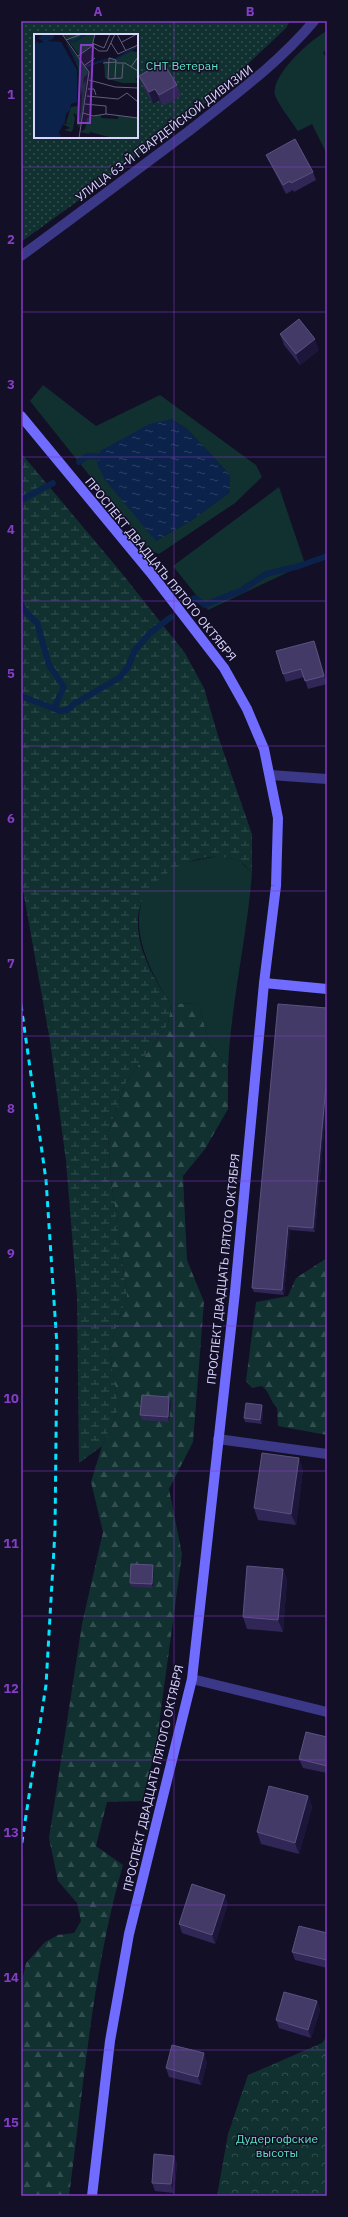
<svg xmlns="http://www.w3.org/2000/svg" width="348" height="2217" viewBox="0 0 348 2217" font-family="'IBM Plex Sans',sans-serif">
<defs>
<pattern id="forest-firs" width="22" height="20" patternUnits="userSpaceOnUse"><rect width="22" height="20" fill="#113130"/><path d="M5 1l3.5 6h-7zM16 11l3.5 6h-7z" fill="#334e4f"/></pattern>
<pattern id="wetland-marsh" width="20" height="14" patternUnits="userSpaceOnUse"><rect width="20" height="14" fill="#113130"/><path d="M1 5h8M5 5V1M11 12h8M15 12V8" fill="none" stroke="#334e4f"/></pattern>
<pattern id="park-crowns" width="20" height="18" patternUnits="userSpaceOnUse"><rect width="20" height="18" fill="#113130"/><path d="M2 6a3 3 0 1 1 6 0M12 15a3 3 0 1 1 6 0" fill="none" stroke="#334e4f"/></pattern>
<pattern id="garden-dots" width="8" height="8" patternUnits="userSpaceOnUse"><rect width="8" height="8" fill="#113130"/><path d="M2 2h.1M6 6h.1" fill="none" stroke="#334e4f" stroke-width="1.8" stroke-linecap="round"/></pattern>
<pattern id="water-ripples" width="26" height="14" patternUnits="userSpaceOnUse"><rect width="26" height="14" fill="#0b224a"/><path d="M2 4q2-2 4 0t4 0M15 11q2-2 4 0t4 0" fill="none" stroke="#2e4165"/></pattern>
</defs>
<rect width="100%" height="100%" fill="#130f27"/>
<g fill="#113130" fill-rule="evenodd">
<path d="M327,31V51L323,52L327,60V154L312,124L298,131C292,122 278,104 275,95C271,75 311,39 327,31Z"/>
<path d="M43,385L96,426L160,395L256,465L262,477L235,503L159,554L149,550L30,401ZM171,419L187,429L230,475V492L192,520L156,541Z"/>
<path d="M279,487L305,564L208,610L173,566Z"/>
<path d="M223,856L240,861L252,873C247,938 231,1002 228,1068L208,1041L199,1003L171,1004C143,962 114,897 175,867C190,860 206,858 223,856Z"/>
</g>
<g fill="url(#forest-firs)">
<path d="M199,1003L208,1041L228,1068V1109L205,1149L183,1176L187,1260L204,1302L193,1442L169,1489L182,1554L156,1747L142,1801L107,1802L96,1846L123,1865C92,1973 84,2085 69,2196H21V1985L26,1963L45,1942L58,1935L74,1933L81,1921L77,1903L58,1881L49,1838L82,1624L103,1532L91,1482L102,1446L119,1408L109,1349L127,1296L111,1180L108,1133L125,1084L168,1024L171,1004Z"/>
<path d="M327,1258V1435L278,1426L277,1408C270,1401 270,1392 262,1386L252,1388L246,1381L256,1302L288,1296L296,1278Z"/>
</g>
<path fill="url(#wetland-marsh)" d="M21,453L120,571L185,653L204,688L219,739L252,834V873C248,869 244,863 239,861C202,845 138,877 138,921C137,951 155,980 171,1004L168,1024L125,1084L108,1133L111,1180L127,1296L109,1349L119,1408L102,1446L79,1463L77,1297L66,1161L50,1041L21,879Z"/>
<path fill="url(#park-crowns)" d="M327,2036V2196H217L228,2134L248,2075L322,2043Z"/>
<path fill="url(#garden-dots)" fill-rule="evenodd" d="M21,21H290L286,28L213,97L93,190L21,242ZM35,35H137V137H35Z"/>
<path fill="url(#water-ripples)" d="M171,419L187,429L230,475V492L192,520L156,541L105,480L97,464L100,451L149,424Z"/>
<g fill="none" stroke-linecap="round" stroke-linejoin="round">
<g stroke="#0b224a" stroke-width="6">
<path d="M79,462L87,456L104,457"/>
<path d="M21,500L53,483"/>
<path d="M192,599L195,598L205,605L242,590L266,574L299,566L327,556"/>
<path d="M21,602L24,610L37,623L49,665L64,687L54,708"/>
<path d="M21,696L60,711L67,710L74,704L119,678L128,667L135,650L150,633L171,617"/>
</g>
<g stroke="#3b3887" stroke-width="10">
<path d="M21,256C77,215 133,173 189,131C233,96 278,64 314,21"/>
<path d="M270,775L327,779"/>
<path d="M218,1439L327,1454"/>
<path d="M192,1679L327,1712"/>
</g>
<g stroke="#706cff" stroke-width="10">
<path d="M21,416L150,572L224,668L247,709L264,749L278,818L276,886L264,983L235,1292L192,1679L129,1934L110,2041L92,2196"/>
<path d="M264,983L327,989"/>
</g>
<path stroke="#01e5ff" stroke-width="3" stroke-dasharray="6 5" stroke-linecap="butt" d="M21,1005L46,1180L57,1346L55,1531L46,1685L21,1848"/>
</g>
<g fill="#312756">
<path d="M139,76L177,85L181,96L163,106L160,100L153,104L143,87Z"/>
<path d="M266,155L313,172L316,180L294,192L293,190L286,194L270,163Z"/>
<path d="M280,334L319,350L300,365L284,345Z"/>
<path d="M317,649L327,684L308,689L304,677L286,682L283,674Z"/>
<path d="M327,1008V1098L315,1232L290,1230L284,1295L254,1292L252,1288Z"/>
<path d="M171,1402L169,1422L142,1420L140,1415Z"/>
<path d="M263,1409L262,1424L245,1422L244,1418Z"/>
<path d="M303,1469L296,1525L258,1520L254,1508Z"/>
<path d="M153,1565L154,1570L153,1588L132,1587L130,1583Z"/>
<path d="M283,1569L287,1580L283,1632L247,1629L243,1617Z"/>
<path d="M327,1737V1773L303,1768L299,1759Z"/>
<path d="M308,1796L312,1807L299,1854L261,1844L257,1832Z"/>
<path d="M228,1903L215,1944L182,1933L179,1924Z"/>
<path d="M327,1933V1968L295,1960L292,1952Z"/>
<path d="M317,2001L320,2010L311,2038L279,2028L276,2020Z"/>
<path d="M207,2062L201,2085L169,2077L166,2068Z"/>
<path d="M174,2156L177,2164L174,2193L155,2191L152,2183Z"/>
</g>
<g fill="#1d163b">
<path d="M155,89L160,100L153,104L149,92Z"/>
<path d="M315,339L319,350L300,365L296,354Z"/>
<path d="M314,641L317,649L327,683L324,676Z"/>
<path d="M327,1075V1098L315,1232L313,1228Z"/>
<path d="M288,1226L290,1230L284,1295L282,1290Z"/>
<path d="M169,1397L171,1402L169,1422L168,1417Z"/>
<path d="M262,1405L263,1409L262,1424L260,1420Z"/>
<path d="M299,1458L303,1469L296,1525L291,1514Z"/>
<path d="M153,1565L154,1570L153,1588L152,1584Z"/>
<path d="M283,1569L287,1580L283,1632L278,1620Z"/>
<path d="M308,1796L312,1807L299,1854L295,1843Z"/>
<path d="M225,1895L228,1903L215,1944L212,1935Z"/>
<path d="M317,2001L320,2010L311,2038L308,2030Z"/>
<path d="M204,2053L207,2062L201,2085L198,2077Z"/>
<path d="M174,2156L177,2164L174,2193L171,2184Z"/>
</g>
<g fill="#433a68" stroke="#5b5280">
<path d="M163,62L177,85L159,95L155,89L149,92L139,76Z"/>
<path d="M295,139L313,172L291,183L290,181L283,185L266,155Z"/>
<path d="M299,319L315,339L296,354L280,334Z"/>
<path d="M314,641L324,676L305,681L301,669L283,674L276,651Z"/>
<path d="M278,1004L327,1008V1075L313,1228L288,1226L282,1290L252,1288Z"/>
<path d="M142,1395L169,1397L168,1417L140,1415Z"/>
<path d="M246,1403L262,1405L260,1420L244,1418Z"/>
<path d="M262,1453L299,1458L291,1514L254,1508Z"/>
<path d="M131,1564L153,1565L152,1584L130,1583Z"/>
<path d="M247,1566L283,1569L278,1620L243,1617Z"/>
<path d="M306,1732L327,1737V1766L299,1759Z"/>
<path d="M269,1786L308,1796L295,1843L257,1832Z"/>
<path d="M192,1884L225,1895L212,1935L179,1924Z"/>
<path d="M299,1926L327,1933V1960L292,1952Z"/>
<path d="M284,1992L317,2001L308,2030L276,2020Z"/>
<path d="M172,2045L204,2053L198,2077L166,2068Z"/>
<path d="M154,2154L174,2156L171,2184L152,2183Z"/>
</g>
<path fill="none" stroke="#843dc5" stroke-width="1" stroke-opacity="0.55" d="M174,21V2196M21,167H327M21,312H327M21,457H327M21,601H327M21,746H327M21,891H327M21,1036H327M21,1181H327M21,1326H327M21,1471H327M21,1616H327M21,1760H327M21,1905H327M21,2050H327"/>
<g text-anchor="middle" dominant-baseline="central" stroke-width="3" stroke-linejoin="round" paint-order="stroke">
<g font-size="12" fill="#5ce3c2" stroke="#130f27">
<text x="182" y="65">СНТ Ветеран</text>
<text x="277" y="2138">Дудергофские<tspan x="277" dy="14">высоты</tspan></text>
</g>
<g font-size="12" fill="#dad5ff" stroke="#130f27">
<text transform="translate(164 133) rotate(-37)">УЛИЦА 63-Й ГВАРДЕЙСКОЙ ДИВИЗИИ</text>
<text transform="translate(161 569) rotate(51)">ПРОСПЕКТ ДВАДЦАТЬ ПЯТОГО ОКТЯБРЯ</text>
<text transform="translate(223 1269) rotate(-84)">ПРОСПЕКТ ДВАДЦАТЬ ПЯТОГО ОКТЯБРЯ</text>
<text transform="translate(153 1778) rotate(-77)">ПРОСПЕКТ ДВАДЦАТЬ ПЯТОГО ОКТЯБРЯ</text>
</g>
</g>
<g transform="translate(34 34)">
<rect width="104" height="104" fill="#130f27"/>
<path d="M42,72L44,73L43,81L40,79L37,89H32L37,73Z" fill="#113130"/>
<path d="M71,44H101L104,49H88ZM52,46L49,74L45,95L44,90L42,93L47,78L49,51ZM39,79L41,84L39,95L37,98L30,96L36,94L29,90L37,89Z" fill="#113130"/>
<path d="M32,8L53,35L54,40L50,43L48,62L44,33Z" fill="#113130"/>
<path d="M67,81V84L84,85V82L104,84V104H79L56,98L55,100L46,98L51,95L53,84Z" fill="#113130"/>
<path d="M29,0H61L57,12L45,21ZM97,17L104,18V44H71L70,27H75V23L82,25Z" fill="#113130"/>
<path d="M10,0H21L19,5L14,7L27,8L43,36V68L37,70L36,76L32,80L31,87L25,98L27,104H0V12L2,8L0,5L5,9L10,8L4,4Z" fill="#0b224a"/>
<path fill="none" stroke="#0b224a" stroke-width="2" d="M35,6L40,8L52,0M34,11L48,36M82,25L102,13M53,32L74,25"/>
<path fill="none" stroke="#635e7d" stroke-width="1" d="M28,0L55,38L45,104M83,0L92,17M32,6L48,0M88,8L103,0M58,9L70,14L76,0M77,9L84,20L104,11M58,12L65,17H73L81,0M44,22L58,12L61,0M69,29L83,28M83,29H91L104,37M51,31L61,24M97,33L104,23M81,44L82,26L75,24L74,45L88,44L89,30M55,46L81,53L104,54M54,55H60L62,61M53,62L84,65L93,59L104,68M51,70L72,72V80L104,84M49,79L59,82L72,80"/>
<path fill="#843dc5" fill-opacity="0.15" stroke="#843dc5" stroke-width="2" d="M47,11H59L56,89H44Z"/>
<rect width="104" height="104" fill="none" stroke="#dad5ff" stroke-width="2"/>
</g>
<rect width="348" height="2217" fill="none" stroke="#130f27" stroke-width="44"/>
<rect x="22" y="22" width="304" height="2173" fill="none" stroke="#843dc5" stroke-width="1.5"/>
<g font-size="13" text-anchor="middle" font-weight="bold" fill="#843dc5">
<text x="98" y="16">A</text>
<text x="250" y="16">B</text>
<text x="11" y="99">1</text>
<text x="11" y="244">2</text>
<text x="11" y="389">3</text>
<text x="11" y="534">4</text>
<text x="11" y="678">5</text>
<text x="11" y="823">6</text>
<text x="11" y="968">7</text>
<text x="11" y="1113">8</text>
<text x="11" y="1258">9</text>
<text x="11" y="1403">10</text>
<text x="11" y="1548">11</text>
<text x="11" y="1693">12</text>
<text x="11" y="1837">13</text>
<text x="11" y="1982">14</text>
<text x="11" y="2127">15</text>
</g>
</svg>
